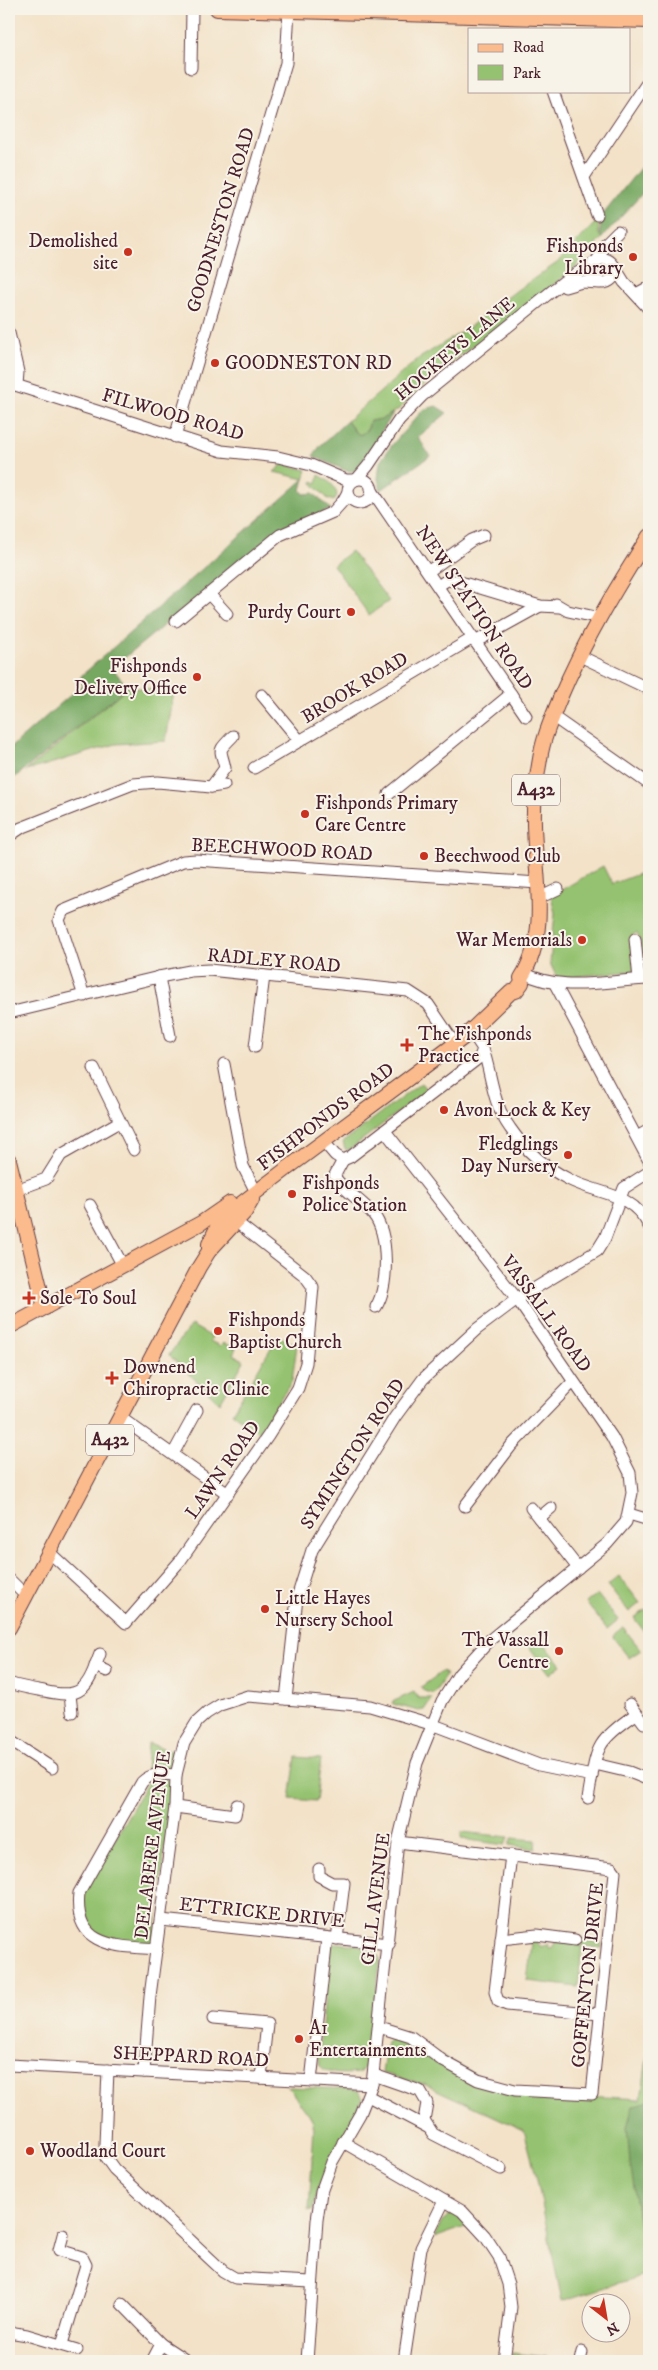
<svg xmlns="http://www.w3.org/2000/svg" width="658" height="2370" viewBox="0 0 658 2370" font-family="'IM FELL DW Pica',serif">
<rect width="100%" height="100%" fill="#f7f3e8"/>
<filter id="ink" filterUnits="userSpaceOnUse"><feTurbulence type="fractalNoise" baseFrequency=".02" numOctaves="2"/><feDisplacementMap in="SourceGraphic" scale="10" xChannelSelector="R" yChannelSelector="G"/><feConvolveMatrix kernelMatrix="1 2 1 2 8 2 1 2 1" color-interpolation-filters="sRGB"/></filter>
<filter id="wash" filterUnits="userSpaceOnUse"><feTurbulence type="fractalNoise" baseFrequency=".0096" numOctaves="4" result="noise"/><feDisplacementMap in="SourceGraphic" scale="20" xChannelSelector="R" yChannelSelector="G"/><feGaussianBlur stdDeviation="1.12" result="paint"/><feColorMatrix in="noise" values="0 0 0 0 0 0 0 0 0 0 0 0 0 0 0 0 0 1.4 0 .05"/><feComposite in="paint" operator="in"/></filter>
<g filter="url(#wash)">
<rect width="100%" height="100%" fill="#f3e2c8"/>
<g fill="#94c270" stroke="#6f704e">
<path d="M598,220L599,235L602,238L574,269L432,377L399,409L382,419L370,421C368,428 366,436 357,434L347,421L418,359L468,328L517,290L557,263Z"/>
<path d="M283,464L307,470L304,479L274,472Z"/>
<path d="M319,475C328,480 335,485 337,495L334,501L328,499L312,483L313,481L317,483Z"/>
<path d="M351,551L389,601L369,615L333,565Z"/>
<path d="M128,687L174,692L166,741L116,744L26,771Z"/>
<path d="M603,866L612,884L649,870V969H644L640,941L637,933L631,936L635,971L557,978L550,963L555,913L551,896Z"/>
<path d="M421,1083L427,1090L349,1150L345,1149L343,1142Z"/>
<path d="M191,1325L212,1337L210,1341L220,1346L223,1343L236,1348L233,1354L244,1361L220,1403L169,1355Z"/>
<path d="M278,1336L297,1345L292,1381L259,1432L232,1413Z"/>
<path d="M619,1576L640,1603L629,1612L608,1585Z"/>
<path d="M597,1594L618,1620L607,1629L586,1603Z"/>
<path d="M645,1610L649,1614V1638L634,1618Z"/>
<path d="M623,1627L641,1650L629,1658L612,1636Z"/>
<path d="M540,1638L561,1665L550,1674L529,1647Z"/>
<path d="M443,1671L446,1675L434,1694L424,1691L421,1687Z"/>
<path d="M414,1692L418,1698H432L424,1710L418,1711L393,1704L392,1702Z"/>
<path d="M148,1743L173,1751L171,1762L167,1768L146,1770Z"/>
<path d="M296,1757L321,1759L316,1801L290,1799Z"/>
<path d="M153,1777L169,1780L172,1788L154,1940L150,1944L142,1945L96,1935L84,1921L82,1895L149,1780Z"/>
<path d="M462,1832L509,1837L505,1845L461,1839Z"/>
<path d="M512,1838L536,1840L535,1849L509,1845Z"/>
<path d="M535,1938L541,1948L548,1944L549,1948L553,1947L555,1942L578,1940L602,1943L601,1948L582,1946L578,1987L527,1981L532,1943L524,1942Z"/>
<path d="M338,1943C354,1945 372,1943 380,1959L369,2063L360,2073C345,2074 322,2077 318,2060L331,1946Z"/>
<path d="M393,2037L405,2038L511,2092L641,2099L649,2045V2286L647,2274L562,2301L536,2175L524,2130L426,2085L382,2073L387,2042Z"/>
<path d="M288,2087L351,2089L359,2091L363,2098L318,2188L312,2210H309L314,2127L312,2119Z"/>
<path d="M450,2215H458L468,2226L434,2238L442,2221Z"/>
<path d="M512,2353L547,2357L546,2360L534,2358V2361H516L512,2358Z"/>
</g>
<g fill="#77a862" stroke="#606446">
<path d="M649,157V186L602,238L600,236L601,217Z"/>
<path d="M436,406L447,413L418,437L430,456L381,490L378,479L380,462L392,445L423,410Z"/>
<path d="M393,413L362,464L355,471H347L313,456L321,445L347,421L354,431L360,435L368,429L370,421L382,419Z"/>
<path d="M304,479L301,490L304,494L313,493L331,509L280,530L112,668L128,687L9,782V749L82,685L81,676Z"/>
<path d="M649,2101V2262L645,2258L630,2163L627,2127L633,2106Z"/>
</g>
</g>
<g filter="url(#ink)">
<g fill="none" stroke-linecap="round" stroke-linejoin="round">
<g stroke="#633c43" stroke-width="13">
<g id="minor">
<path d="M191,68L192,9"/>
<path d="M553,91L597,215"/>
<path d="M584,177L649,80"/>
<circle cx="603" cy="271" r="12"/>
<path d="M597,261L605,244L618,231"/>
<path d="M614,266L624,282L649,309"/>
<path d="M565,287L582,282L600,283"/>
<path d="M636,294L649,287"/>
<path d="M9,333L18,372L17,385"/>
<path d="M9,383L222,451L278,457L311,465L346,480H355"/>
<path d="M175,437L286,63L289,9"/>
<path d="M357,479L368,466L399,420L422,396L563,282L595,262"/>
<circle cx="360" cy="491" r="12"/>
<path d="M371,489L526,716"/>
<path d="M429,571L472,540L484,535"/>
<path d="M438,586L447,580L457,581L540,606L559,607"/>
<path d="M209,594L227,614"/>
<path d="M556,604L568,611L600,618"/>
<path d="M176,621L280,535L333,512L343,501L348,492"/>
<path d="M475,642L540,606"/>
<path d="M580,656L649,689"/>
<path d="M262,695L300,741"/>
<path d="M552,716L649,784"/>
<path d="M254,768L473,638"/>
<path d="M211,787L225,768C221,748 216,753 233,736"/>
<path d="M389,794L511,694"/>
<path d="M9,836L21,828L133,784L158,782L211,787L224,785"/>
<path d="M539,898L558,889"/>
<path d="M635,939L639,979"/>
<path d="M524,973C561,993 609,980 649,979"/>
<path d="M159,977L170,1036"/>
<path d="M555,984L649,1161"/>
<path d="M84,996L59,920L63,911L183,861L196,860L538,883"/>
<path d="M9,1013L159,977L190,971L209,970L408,991L428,1004L455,1044"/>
<path d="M255,1047L264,976"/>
<path d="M483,1049C492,1076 492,1103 510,1128C525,1150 546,1168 570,1180C600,1195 632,1192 649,1226"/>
<path d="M224,1064L243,1166L256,1192"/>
<path d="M94,1068L134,1150"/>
<path d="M637,1137L649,1130"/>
<path d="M324,1142L335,1155L343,1160L350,1157L480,1057L483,1049L471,1031"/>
<path d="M343,1160L335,1175L336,1179C346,1192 362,1201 373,1214C389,1233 389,1286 376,1307"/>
<path d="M16,1190L46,1179L61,1155L119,1122"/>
<path d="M90,1205L123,1266"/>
<path d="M121,1418L228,1494"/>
<path d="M173,1454L197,1410"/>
<path d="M465,1506L511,1446L573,1382"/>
<path d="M531,1508L578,1568"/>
<path d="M629,1514L649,1520"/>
<path d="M539,1518L551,1508"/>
<path d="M50,1553L126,1623L180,1561L268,1436L298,1388L306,1363L313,1287L305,1276L235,1221"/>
<path d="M9,1579L25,1595"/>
<path d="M95,1666L107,1671"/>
<path d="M9,1683C20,1687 32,1689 44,1691C82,1700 87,1689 100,1654"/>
<path d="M70,1695L72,1712"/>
<path d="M286,1699L297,1598L312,1550L395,1417L423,1379L477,1329L517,1299L597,1251L605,1238L624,1188L649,1172"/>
<path d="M630,1704L644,1723"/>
<path d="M9,1740L52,1768"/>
<path d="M595,1764L629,1772L649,1780"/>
<path d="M588,1798C597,1749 593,1743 636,1714"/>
<path d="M175,1807L235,1815L237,1805"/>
<path d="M511,1855L495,1992L498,2001L507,2005L600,2014"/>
<path d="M319,1869V1876L332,1883H344L337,1939"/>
<path d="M161,1920L389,1944"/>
<path d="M501,1939L537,1935L575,1940"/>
<path d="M157,1949C117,1946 73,1948 79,1893L142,1782C152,1772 163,1774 176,1775"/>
<path d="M213,2019L267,2024L261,2078"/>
<path d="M379,2027L411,2037L443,2061L478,2080L515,2090L592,2094L615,1872L612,1868L398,1842"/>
<path d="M9,2065L372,2084"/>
<path d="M108,2070L105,2144L106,2158L114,2169L223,2271L235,2278L311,2282"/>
<path d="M144,2072L150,1996L175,1807L176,1775L184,1743L197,1722L207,1713L220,1705L248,1696L370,1706L434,1725L539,1765L592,1776"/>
<path d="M374,2075L420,2091L427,2103L424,2120L433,2134L501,2169"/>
<path d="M311,2081L327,1938"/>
<path d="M368,2096L427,2127"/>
<path d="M343,2142L462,2211L485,2236L499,2257L508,2284L511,2307L504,2361"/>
<path d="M122,2304L161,2344L152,2361"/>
<path d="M9,2332L27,2335L77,2350"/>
<path d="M62,2344L86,2265L82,2257L59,2250L63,2235"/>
<path d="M161,2344L187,2361"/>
<path d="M307,2361L317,2220L321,2192L332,2162L360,2114L372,2084L398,1842L417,1763L442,1701L459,1674L491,1639L607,1544L626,1522L632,1493L630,1473L612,1437L517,1299L385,1131"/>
<path d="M404,2361L421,2248L444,2201"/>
<path d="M580,2361L582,2352"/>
</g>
</g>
<g stroke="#633c43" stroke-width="16">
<g id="major">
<path d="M217,9L649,21"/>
<path d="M9,1160L45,1308"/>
<path d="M209,1251V1244L221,1219L293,1164L463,1038L511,992L516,991L522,983L521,978C553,928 532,867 534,812C534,794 537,776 540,759C543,738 552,718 560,698C584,641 616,588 649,536"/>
<path d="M9,1327L201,1223L230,1203"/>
<path d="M9,1628L199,1267L209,1251L245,1212L252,1200"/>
</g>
</g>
<use href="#minor" stroke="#fff" stroke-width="11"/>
<use href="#major" stroke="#fbbb8c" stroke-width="14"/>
</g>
</g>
<g fill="#c8321e" stroke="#f7f3e8" stroke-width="2">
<circle cx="128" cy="252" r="5"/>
<circle cx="633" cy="257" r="5"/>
<circle cx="215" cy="363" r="5"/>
<circle cx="351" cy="612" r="5"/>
<circle cx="197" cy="677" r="5"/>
<circle cx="305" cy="814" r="5"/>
<circle cx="424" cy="856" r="5"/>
<circle cx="582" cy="940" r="5"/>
<path d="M404.5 1037.5h5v5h5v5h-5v5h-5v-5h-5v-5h5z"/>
<circle cx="444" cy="1110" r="5"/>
<circle cx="568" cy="1155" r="5"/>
<circle cx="292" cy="1194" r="5"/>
<path d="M26.5 1290.5h5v5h5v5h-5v5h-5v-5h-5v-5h5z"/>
<circle cx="218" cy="1331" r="5"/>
<path d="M109.5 1370.5h5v5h5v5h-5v5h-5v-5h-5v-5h5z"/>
<circle cx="265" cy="1609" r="5"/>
<circle cx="559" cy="1651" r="5"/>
<circle cx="299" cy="2039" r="5"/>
<circle cx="30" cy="2151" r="5"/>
</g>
<g text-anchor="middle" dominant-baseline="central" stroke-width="4" stroke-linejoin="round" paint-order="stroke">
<g fill="#f7f3e8" stroke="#7e5f64" stroke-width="1">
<rect x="512" y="774.5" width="48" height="31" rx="4"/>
<rect x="86" y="1424.5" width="48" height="31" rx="4"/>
</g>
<g font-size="18" font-weight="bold" fill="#4a1f2b">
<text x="536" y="790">A432</text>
<text x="110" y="1440">A432</text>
</g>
<g font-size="19" fill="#4a1f2b" stroke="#f7f3e8">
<text transform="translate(221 220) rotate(-73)">GOODNESTON ROAD</text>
<text transform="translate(455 349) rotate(-40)">HOCKEYS LANE</text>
<text transform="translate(173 415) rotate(16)">FILWOOD ROAD</text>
<text transform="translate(474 608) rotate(56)">NEW STATION ROAD</text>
<text transform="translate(355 688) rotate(-31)">BROOK ROAD</text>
<text transform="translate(282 850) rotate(3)">BEECHWOOD ROAD</text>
<text transform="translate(274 961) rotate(5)">RADLEY ROAD</text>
<text transform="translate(326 1117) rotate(-37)">FISHPONDS ROAD</text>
<text transform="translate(546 1314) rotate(54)">VASSALL ROAD</text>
<text transform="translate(353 1454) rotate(-57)">SYMINGTON ROAD</text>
<text transform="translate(223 1470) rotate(-55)">LAWN ROAD</text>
<text transform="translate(153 1845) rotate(-83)">DELABERE AVENUE</text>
<text transform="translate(376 1899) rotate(-83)">GILL AVENUE</text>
<text transform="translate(262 1913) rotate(6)">ETTRICKE DRIVE</text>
<text transform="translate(588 1975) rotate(-84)">GOFFENTON DRIVE</text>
<text transform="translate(191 2057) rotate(3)">SHEPPARD ROAD</text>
</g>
<g font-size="19" fill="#4a1f2b" stroke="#f7f3e8" text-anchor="start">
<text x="118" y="241" text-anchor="end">Demolished<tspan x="118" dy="22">site</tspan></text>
<text x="623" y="246" text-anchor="end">Fishponds<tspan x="623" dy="22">Library</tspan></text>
<text x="225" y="363">GOODNESTON RD</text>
<text x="341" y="612" text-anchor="end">Purdy Court</text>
<text x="187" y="666" text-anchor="end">Fishponds<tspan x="187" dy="22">Delivery Office</tspan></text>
<text x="315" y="803">Fishponds Primary<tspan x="315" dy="22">Care Centre</tspan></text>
<text x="434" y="856">Beechwood Club</text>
<text x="572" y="940" text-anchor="end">War Memorials</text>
<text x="418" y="1034">The Fishponds<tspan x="418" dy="22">Practice</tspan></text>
<text x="454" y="1110">Avon Lock &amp; Key</text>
<text x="558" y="1144" text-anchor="end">Fledglings<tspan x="558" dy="22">Day Nursery</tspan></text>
<text x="302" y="1183">Fishponds<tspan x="302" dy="22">Police Station</tspan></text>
<text x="40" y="1298">Sole To Soul</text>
<text x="228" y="1320">Fishponds<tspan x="228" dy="22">Baptist Church</tspan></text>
<text x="123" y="1367">Downend<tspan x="123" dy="22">Chiropractic Clinic</tspan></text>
<text x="275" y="1598">Little Hayes<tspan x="275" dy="22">Nursery School</tspan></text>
<text x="549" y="1640" text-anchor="end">The Vassall<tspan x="549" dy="22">Centre</tspan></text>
<text x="309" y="2028">A1<tspan x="309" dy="22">Entertainments</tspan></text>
<text x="40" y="2151">Woodland Court</text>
</g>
</g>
<rect width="658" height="2370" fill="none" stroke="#f7f3e8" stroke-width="30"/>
<rect x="468" y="28" width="162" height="65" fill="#f7f3e8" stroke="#b29e9c"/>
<rect x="478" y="44" width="25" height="8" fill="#fbbb8c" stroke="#b29e9c"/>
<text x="513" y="52" font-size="15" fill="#4a1f2b">Road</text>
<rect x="478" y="65" width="25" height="15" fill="#94c270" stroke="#b29e9c"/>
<text x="513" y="78" font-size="15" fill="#4a1f2b">Park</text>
<g transform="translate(606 2318) rotate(149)"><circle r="24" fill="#f7f3e8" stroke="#b29e9c"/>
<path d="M0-4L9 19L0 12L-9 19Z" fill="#c8321e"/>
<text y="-8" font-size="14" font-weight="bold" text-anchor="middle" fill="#4a1f2b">N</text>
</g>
</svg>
